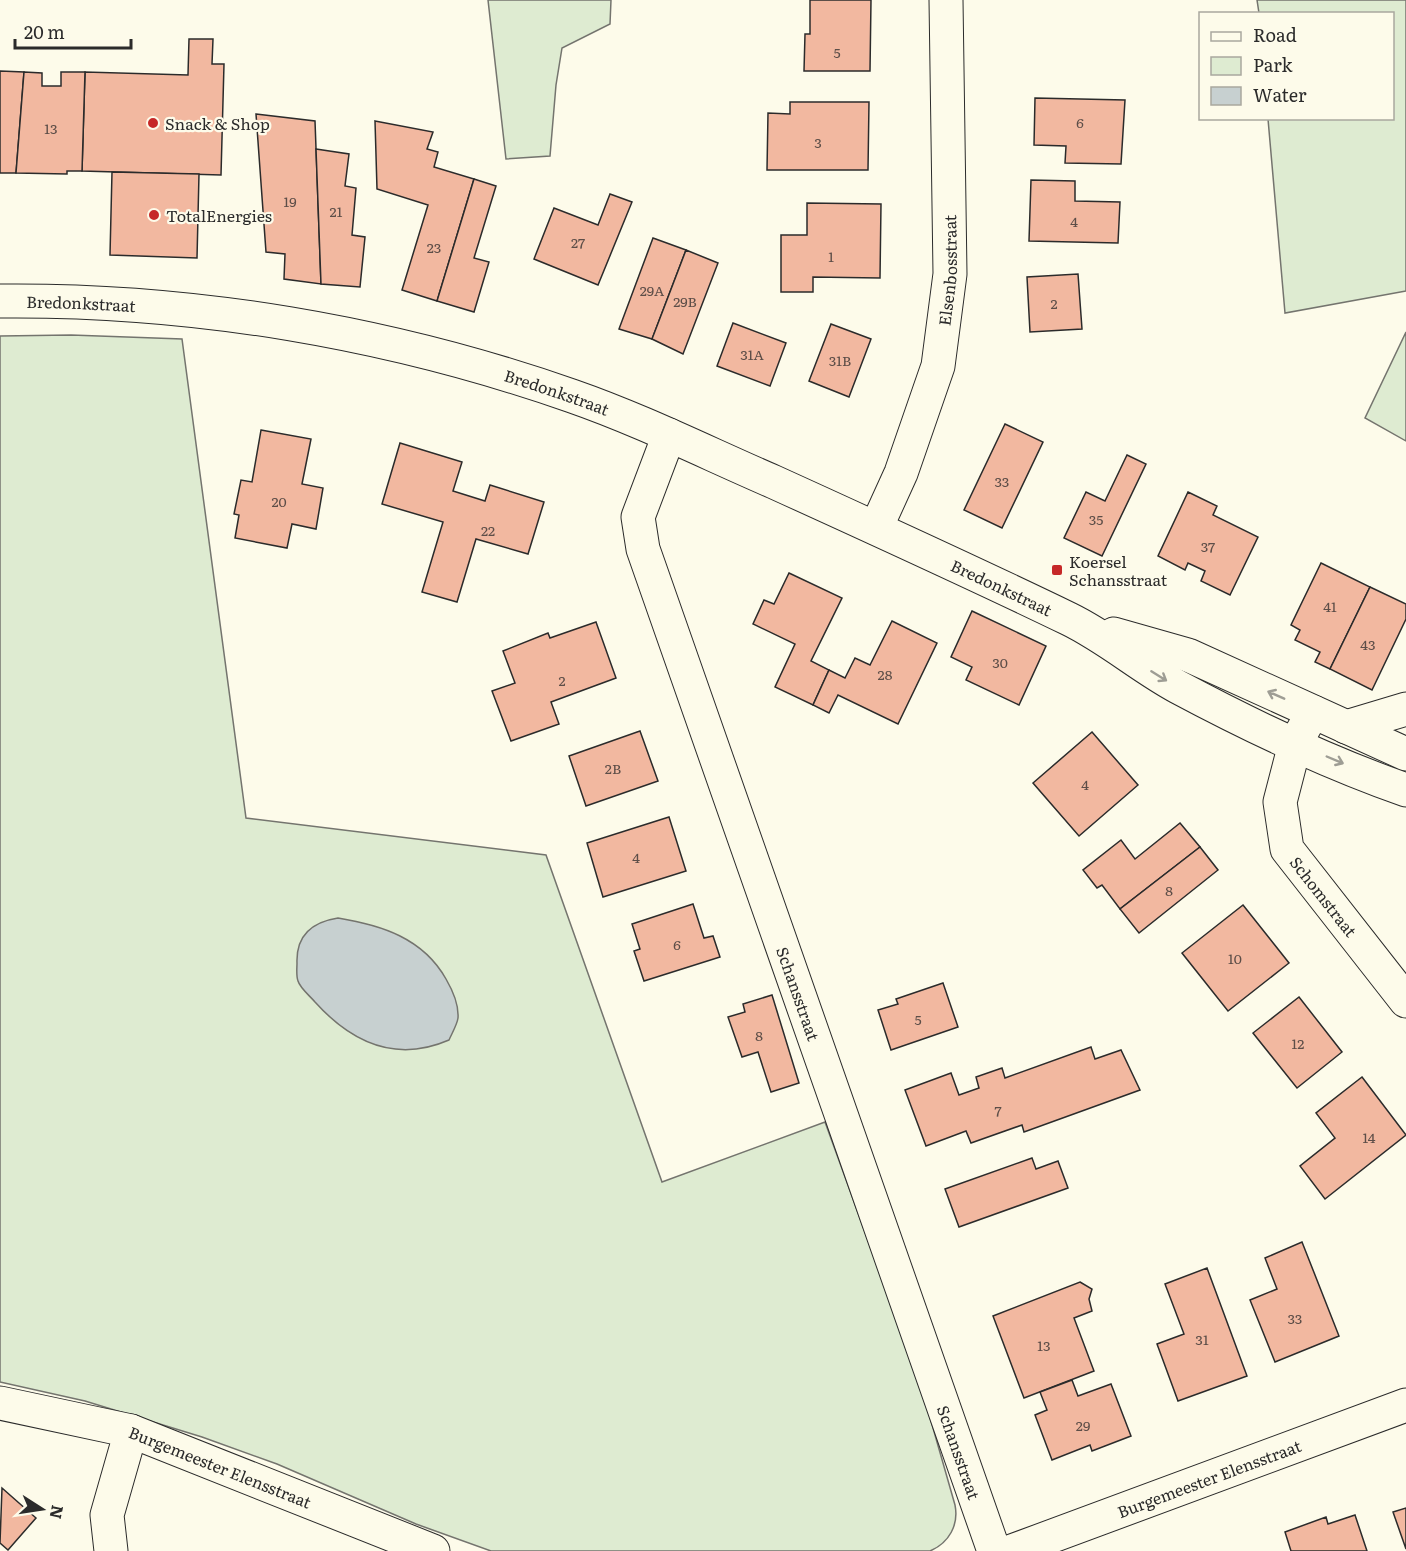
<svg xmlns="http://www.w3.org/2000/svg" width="1406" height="1551" viewBox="0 0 1406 1551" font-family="Literata,serif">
<rect width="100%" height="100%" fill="#fdfbea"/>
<g fill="#deebd1" stroke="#74746e" stroke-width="1.5">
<path d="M488,0H611L610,24L562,48L556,85L550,156L506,159Z"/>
<path d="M1257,0H1406V291L1285,313L1268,119L1392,118V14L1259,13Z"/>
<path d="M1406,332V441L1365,418Z"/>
<path d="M71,335L182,339L246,818L546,855L662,1182L825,1122L921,1386L955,1505C959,1525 949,1543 930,1551H491L416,1524L277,1464L202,1437L85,1401L0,1382V336Z"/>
</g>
<path fill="#c7d0d0" stroke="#74746e" stroke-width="1.5" d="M338,918C381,925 423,938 446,979C453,991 459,1004 458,1018C457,1025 452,1033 449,1040C396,1063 352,1043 315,1002C310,996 300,988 298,981C296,976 297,968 297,963C296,936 312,922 338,918Z"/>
<g fill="#f2b8a0" stroke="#2b2b2b" stroke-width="1.5">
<path d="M810,0H871L870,71H804L805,34H810Z"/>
<path d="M189,39H213L212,64H224L221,175L82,171L85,72L188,75Z"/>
<path d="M0,71L24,72L16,173H0Z"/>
<path d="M24,72L42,73V86H61V72H85L82,171H67V174L16,173Z"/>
<path d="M1035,98L1125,100L1121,164L1065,163L1066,146L1034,145Z"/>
<path d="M790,102H869L868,170H767L768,113L790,114Z"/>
<path d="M256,114L315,121L321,284L284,279L285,254L266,252Z"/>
<path d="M375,121L433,132L427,149L438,152L434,167L474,179L437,301L402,290L428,205L377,189Z"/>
<path d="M316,149L349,154L345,186L356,188L352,235L365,237L360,287L321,284Z"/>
<path d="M112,172L199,174L197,258L110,255Z"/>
<path d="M474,179L496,186L474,258L489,262L474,312L437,301Z"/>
<path d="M1031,180L1075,181V201L1120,202L1118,243L1029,241Z"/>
<path d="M610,194L632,202L598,285L534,259L554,208L598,225Z"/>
<path d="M807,203L881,204L880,278L813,277V292H781V235H807Z"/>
<path d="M653,238L686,250L652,339L619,329Z"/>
<path d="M686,250L718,263L683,354L652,339Z"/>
<path d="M1078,274L1082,329L1030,332L1027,277Z"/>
<path d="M733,323L786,343L770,386L717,366Z"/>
<path d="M831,324L871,339L849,397L809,381Z"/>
<path d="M1005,424L1043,442L1002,528L964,510Z"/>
<path d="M261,430L311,439L302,484L323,488L316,529L292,524L287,548L235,538L239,515L234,514L241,480L252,482Z"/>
<path d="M400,443L462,462L453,491L485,501L490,485L544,502L528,554L476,539L457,602L422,592L443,522L382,504Z"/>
<path d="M1127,455L1146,464L1102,556L1064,538L1086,492L1105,501Z"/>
<path d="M1188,492L1217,506L1213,515L1258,537L1230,595L1201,581L1205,571L1188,563L1185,570L1158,556Z"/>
<path d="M1321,563L1370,587L1330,669L1315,662L1320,652L1295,640L1300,630L1291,625Z"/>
<path d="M789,573L842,598L811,661L829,670L813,705L775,687L795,644L753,624L764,600L774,604Z"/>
<path d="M1370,587L1406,604V619L1372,690L1330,669Z"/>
<path d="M972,611L1046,646L1019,705L966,680L972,667L951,657Z"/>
<path d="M892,621L937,643L898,724L838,695L829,713L813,705L829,670L845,678L855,658L870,665Z"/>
<path d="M596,622L616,678L551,702L559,724L511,741L492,691L515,683L503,651L548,633L550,638Z"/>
<path d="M640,731L658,781L586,806L569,756Z"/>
<path d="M1092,732L1138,785L1079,836L1033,783Z"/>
<path d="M669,817L686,871L603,897L587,843Z"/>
<path d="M1180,823L1200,847L1120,909L1102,885L1097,888L1083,870L1121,840L1135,859Z"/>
<path d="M1200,847L1218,870L1139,933L1120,909Z"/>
<path d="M693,904L704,938L713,936L720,957L644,981L634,951L640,949L632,924Z"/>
<path d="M1243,905L1289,963L1228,1011L1182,953Z"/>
<path d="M943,983L958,1027L891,1050L878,1010L898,1004L896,999Z"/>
<path d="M772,995L799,1083L771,1092L758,1052L742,1057L728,1017L745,1012L743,1004Z"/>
<path d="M1299,997L1342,1052L1297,1088L1253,1033Z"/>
<path d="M1091,1047L1095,1059L1121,1050L1140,1090L1024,1132L1022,1125L971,1143L966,1131L926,1146L905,1090L951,1073L959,1095L979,1088L976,1077L1002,1068L1005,1078Z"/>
<path d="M1362,1077L1406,1135L1325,1199L1300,1166L1335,1138L1316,1113Z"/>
<path d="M1032,1158L1036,1169L1058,1161L1068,1188L959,1227L945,1189Z"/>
<path d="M1302,1242L1339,1336L1275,1362L1250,1300L1277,1289L1265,1258Z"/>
<path d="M1207,1268L1247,1376L1178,1401L1157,1344L1184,1334L1165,1284Z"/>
<path d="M1080,1282L1092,1289L1089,1299L1092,1311L1074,1318L1094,1371L1024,1398L993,1316Z"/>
<path d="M1072,1380L1078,1396L1111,1384L1131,1436L1092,1451L1090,1445L1052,1460L1035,1415L1047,1410L1040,1392Z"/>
<path d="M2,1488L36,1518L8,1550L0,1543Z"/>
<path d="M1406,1508V1549L1393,1512Z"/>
<path d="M1355,1515L1367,1551H1291L1285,1532L1326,1517L1328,1524Z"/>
</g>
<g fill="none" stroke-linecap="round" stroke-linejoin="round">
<g stroke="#2b2b2b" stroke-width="35">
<g id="minor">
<path id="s1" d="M669,435L638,517L643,549L994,1551"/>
<path id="s2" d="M876,528L901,473L938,366L950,274L946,0"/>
<path id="s3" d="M1313,712L1295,744L1280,802L1287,849L1406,1001"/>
<path d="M1346,727L1406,709"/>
<path id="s4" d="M0,1403L131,1431L433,1551"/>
<path d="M111,1551L107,1515L131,1431"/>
<path id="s5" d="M1012,1551L1406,1405"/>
</g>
</g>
<g stroke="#2b2b2b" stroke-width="35">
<g id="tertiary">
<path id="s6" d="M0,301C193,299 389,332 572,396C641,420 707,453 774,482C873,527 972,572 1069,619C1108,638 1141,667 1178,687C1251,726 1329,763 1406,790"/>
<path d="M1114,634L1188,655L1406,754"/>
</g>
</g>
<use href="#minor" stroke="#fdfbea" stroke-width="33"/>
<use href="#tertiary" stroke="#fdfbea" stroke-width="33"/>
</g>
<defs><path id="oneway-shaft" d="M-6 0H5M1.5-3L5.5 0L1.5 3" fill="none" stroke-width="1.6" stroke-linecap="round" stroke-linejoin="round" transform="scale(1.5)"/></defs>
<g stroke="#9e9d94">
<use href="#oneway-shaft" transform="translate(1159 676) rotate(32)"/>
<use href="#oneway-shaft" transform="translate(1276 695) rotate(-156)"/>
<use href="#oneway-shaft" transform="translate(1335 760) rotate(23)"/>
</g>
<g fill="#c62828" stroke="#fdfbea" stroke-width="2">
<circle cx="153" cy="123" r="6"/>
<circle cx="154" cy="215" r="6"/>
<rect x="1051" y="564" width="12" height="12" rx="3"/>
</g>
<g text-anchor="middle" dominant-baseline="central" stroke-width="4.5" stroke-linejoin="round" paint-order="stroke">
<g font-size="14" fill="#5d4e48">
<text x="837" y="52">5</text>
<text x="1080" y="122">6</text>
<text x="51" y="128">13</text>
<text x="818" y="142">3</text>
<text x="290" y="201">19</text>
<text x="336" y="211">21</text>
<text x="1074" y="221">4</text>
<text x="578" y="242">27</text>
<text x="434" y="247">23</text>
<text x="831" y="256">1</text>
<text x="652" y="290">29A</text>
<text x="685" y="301">29B</text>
<text x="1054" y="303">2</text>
<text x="752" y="354">31A</text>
<text x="840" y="360">31B</text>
<text x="1002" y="481">33</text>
<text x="279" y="501">20</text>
<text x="1096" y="519">35</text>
<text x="488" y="530">22</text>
<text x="1208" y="546">37</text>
<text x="1330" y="606">41</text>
<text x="1368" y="644">43</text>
<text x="1000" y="662">30</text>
<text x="885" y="674">28</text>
<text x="562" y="680">2</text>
<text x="613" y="768">2B</text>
<text x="1085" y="784">4</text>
<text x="636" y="857">4</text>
<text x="1169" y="890">8</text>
<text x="677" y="944">6</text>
<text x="1235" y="958">10</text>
<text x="918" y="1019">5</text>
<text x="759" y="1035">8</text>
<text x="1298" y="1043">12</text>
<text x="998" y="1110">7</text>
<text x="1369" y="1137">14</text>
<text x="1295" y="1318">33</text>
<text x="1202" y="1339">31</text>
<text x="1044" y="1345">13</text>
<text x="1083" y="1425">29</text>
</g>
<g font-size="16" fill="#2b2b2b" stroke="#fdfbea" text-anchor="start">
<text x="165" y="123">Snack &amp; Shop</text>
<text x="166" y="215">TotalEnergies</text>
<text x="1069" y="561">Koersel<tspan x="1069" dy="18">Schansstraat</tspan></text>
</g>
<g font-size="16" fill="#2b2b2b" stroke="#fdfbea">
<text stroke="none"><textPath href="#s2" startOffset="270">Elsenbosstraat</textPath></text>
<text stroke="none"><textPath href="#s6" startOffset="81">Bredonkstraat</textPath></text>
<text stroke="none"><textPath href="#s6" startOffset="567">Bredonkstraat</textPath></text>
<text stroke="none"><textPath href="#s6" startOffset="1053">Bredonkstraat</textPath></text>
<text stroke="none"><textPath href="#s3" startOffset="204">Schomstraat</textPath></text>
<text stroke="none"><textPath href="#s1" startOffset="591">Schansstraat</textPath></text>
<text stroke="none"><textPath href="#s1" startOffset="1077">Schansstraat</textPath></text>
<text stroke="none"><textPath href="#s4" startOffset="230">Burgemeester Elensstraat</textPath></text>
<text stroke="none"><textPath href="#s5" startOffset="210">Burgemeester Elensstraat</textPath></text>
</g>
</g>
<rect x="1199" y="12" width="195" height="108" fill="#fdfbea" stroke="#a9a89e" stroke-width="1.5"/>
<rect x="1211" y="32" width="30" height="9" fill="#fdfbea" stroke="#a9a89e" stroke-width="1.5"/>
<text x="1253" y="42" font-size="18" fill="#2b2b2b">Road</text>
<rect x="1211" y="57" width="30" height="18" fill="#deebd1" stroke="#a9a89e" stroke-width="1.5"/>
<text x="1253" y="72" font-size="18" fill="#2b2b2b">Park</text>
<rect x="1211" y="87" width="30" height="18" fill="#c7d0d0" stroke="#a9a89e" stroke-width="1.5"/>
<text x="1253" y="102" font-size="18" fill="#2b2b2b">Water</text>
<g transform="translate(42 1509) rotate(102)" stroke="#fdfbea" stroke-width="4.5" paint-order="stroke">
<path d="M0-4.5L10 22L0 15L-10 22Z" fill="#2b2b2b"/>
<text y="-9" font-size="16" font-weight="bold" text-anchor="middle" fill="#2b2b2b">N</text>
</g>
<path d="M15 39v9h116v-9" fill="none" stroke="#2b2b2b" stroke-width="3"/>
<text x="24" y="39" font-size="18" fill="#2b2b2b" stroke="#fdfbea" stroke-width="4.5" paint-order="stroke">20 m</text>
</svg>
